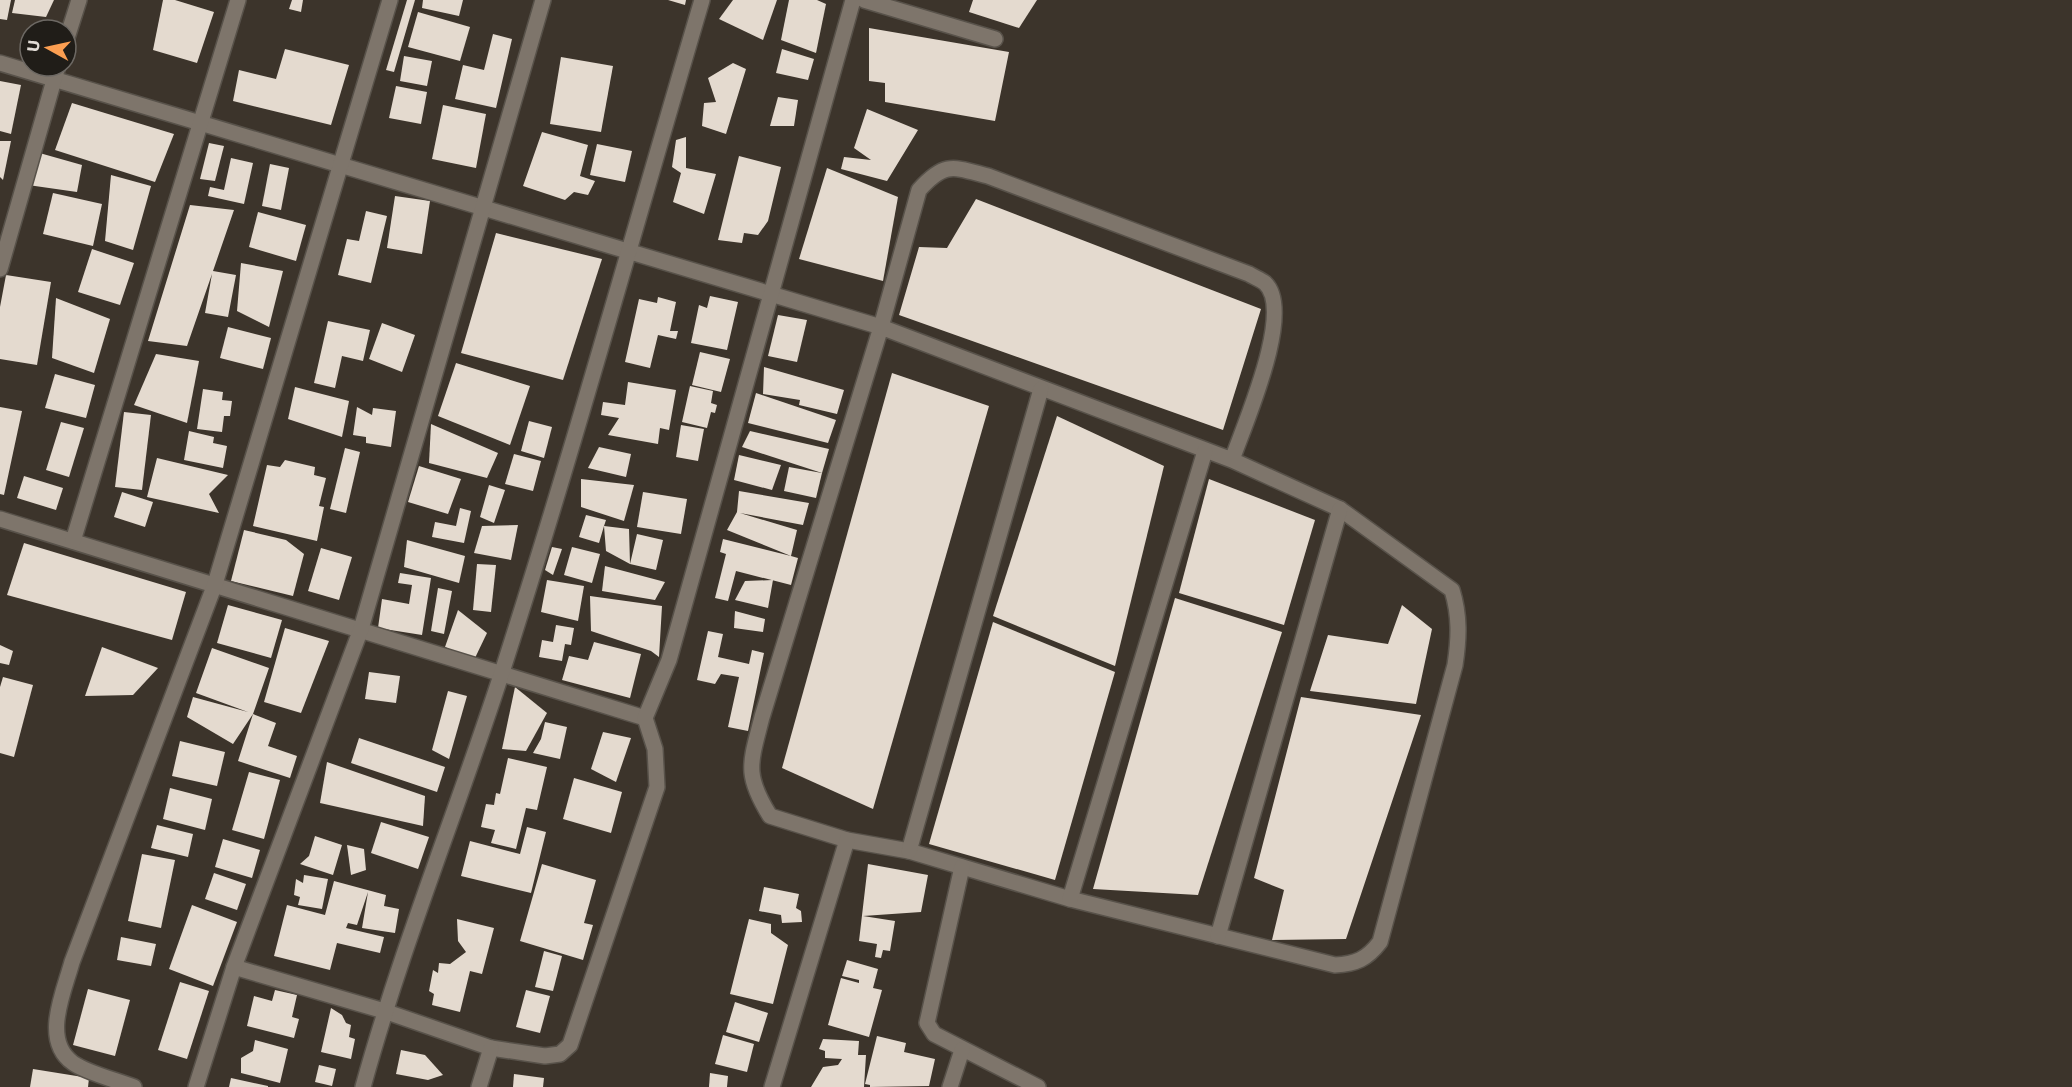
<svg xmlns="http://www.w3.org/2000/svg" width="2072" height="1087" viewBox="0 0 2072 1087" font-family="Commissioner,sans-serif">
<rect width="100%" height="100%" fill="#3c342b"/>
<g fill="#e4dacf">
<path d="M0,0H11L7,20L0,19Z"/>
<path d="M15,0H54L46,17L12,13Z"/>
<path d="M163,0H175L214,12L197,63L153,50Z"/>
<path d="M292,0H303L301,12L289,9Z"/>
<path d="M407,0H415L394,72L386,70Z"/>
<path d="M423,0H463L459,16L422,8Z"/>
<path d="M668,0H686L685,5Z"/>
<path d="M733,0H777L763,40L719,19Z"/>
<path d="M789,0H817L826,4L816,53L781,40Z"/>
<path d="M973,0H1037L1019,28L969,12Z"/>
<path d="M418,12L470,27L460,61L408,47Z"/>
<path d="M869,28L1009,52L995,121L885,102V83L869,81Z"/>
<path d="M493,34L512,39L496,108L455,99L463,65L484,70Z"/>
<path d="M285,49L349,65L331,125L233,101L239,70L276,79Z"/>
<path d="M782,49L814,59L808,80L776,73Z"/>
<path d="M404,56L432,61L427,86L400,81Z"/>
<path d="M561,57L613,66L601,132L550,124Z"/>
<path d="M733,63L746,69L726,134L702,126L704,103L716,102L708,78Z"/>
<path d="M0,81L21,85L11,134L0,131Z"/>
<path d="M396,86L427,92L421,124L389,118Z"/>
<path d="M778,97L798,100L794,126H770Z"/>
<path d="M72,103L174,134L155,182L55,150Z"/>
<path d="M443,105L486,114L476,168L432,159Z"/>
<path d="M867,109L918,130L887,181L841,169L844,157L871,160L854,148Z"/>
<path d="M542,132L588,145L580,176L595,181L588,195L574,192L565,200L523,186Z"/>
<path d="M686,137V168L716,174L704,214L673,202L681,173L672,167L676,140Z"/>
<path d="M0,141H11L3,180L0,177Z"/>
<path d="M209,143L224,146L215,181L200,179Z"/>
<path d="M597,144L632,151L625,182L590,175Z"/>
<path d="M36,152L82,165L77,192L28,185Z"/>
<path d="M739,156L781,167L768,221L758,235L744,233L742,243L718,240Z"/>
<path d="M231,158L253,163L244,204L208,196L210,187L224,190Z"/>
<path d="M270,164L289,168L281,210L262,206Z"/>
<path d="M827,168L898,197L883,281L799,259Z"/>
<path d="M111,175L151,186L133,250L105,241Z"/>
<path d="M53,193L102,204L93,246L43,234Z"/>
<path d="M395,196L430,201L422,254L387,248Z"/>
<path d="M976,199L1261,309L1223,430L899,315L919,247L947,248Z"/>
<path d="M190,205L234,210L213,271L236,275L228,317L205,313L212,274L187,346L148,341Z"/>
<path d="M366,211L387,216L371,283L338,275L347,239L359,241Z"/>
<path d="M258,212L306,225L296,261L249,247Z"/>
<path d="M496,233L602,259L563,380L461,353Z"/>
<path d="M92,249L134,263L120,305L78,292Z"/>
<path d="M241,263L283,271L269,327L237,311Z"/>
<path d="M6,275L51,282L37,365L0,359V307Z"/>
<path d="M710,296L738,302L727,350L691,343L699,305L707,308Z"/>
<path d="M658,297L676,302L670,331H678L676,339L658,335L650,368L625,362L639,299L657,303Z"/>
<path d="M56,298L110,319L94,373L52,358Z"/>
<path d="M778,315L807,320L797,362L768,356Z"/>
<path d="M328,321L370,330L363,361L342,356L335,388L314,383Z"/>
<path d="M382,323L415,335L402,372L369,359Z"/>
<path d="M228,327L271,338L263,369L220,358Z"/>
<path d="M700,352L730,359L721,392L692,385Z"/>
<path d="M156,354L199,361L187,423L134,405Z"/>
<path d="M456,363L530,386L510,445L438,416Z"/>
<path d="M764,367L844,390L837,414L799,405L800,400L763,394Z"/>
<path d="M892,373L989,406L873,809L782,768Z"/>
<path d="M55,374L95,385L86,418L45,408Z"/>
<path d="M628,382L676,390L669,430L660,428L658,444L608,435L619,418L601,415L603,402L625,405Z"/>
<path d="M690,386L713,391L711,403L717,405L715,413L711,412L707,428L682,422Z"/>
<path d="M295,387L349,401L342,437L288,419Z"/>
<path d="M203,389L223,392L222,400L232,401L230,416H224L222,432L197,429Z"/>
<path d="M756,393L836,420L828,443L748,423Z"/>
<path d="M0,407L22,411L4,495L0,494Z"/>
<path d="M357,407L372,415L373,408L396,411L391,447L366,443V437L353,435Z"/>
<path d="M124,412L151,415L142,490L115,487Z"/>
<path d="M1057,416L1164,466L1115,666L993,616Z"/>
<path d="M529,421L552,427L544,458L521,451Z"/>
<path d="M61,422L84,428L69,477L46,470Z"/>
<path d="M431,424L498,453L487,478L429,463Z"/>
<path d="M681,425L704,429L698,461L676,457Z"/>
<path d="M189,431L214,437L213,443L227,446L223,468L184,460Z"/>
<path d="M750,431L829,449L822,473L742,447Z"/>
<path d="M599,447L631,454L626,477L588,468Z"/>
<path d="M345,448L360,452L346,513L330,509Z"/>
<path d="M514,454L541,461L533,491L505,484Z"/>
<path d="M739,455L781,465L772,490L734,480Z"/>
<path d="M157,458L228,475L209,494L219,513L147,497Z"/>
<path d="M285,460L315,467L314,475L326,478L319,506L324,507L317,541L253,526L267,465L280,467Z"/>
<path d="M419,466L461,479L448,514L408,502Z"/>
<path d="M789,467L822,473L816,498L784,491Z"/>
<path d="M24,476L63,488L56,510L17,498Z"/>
<path d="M581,479L634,485L624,521L581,507Z"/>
<path d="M1209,479L1315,520L1284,625L1179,593Z"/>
<path d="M489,485L505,490L494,523L480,517Z"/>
<path d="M739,491L809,503L803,525L740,513L797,530L791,556L798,558L791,585L736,571L728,601L715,598L726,554L720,552L723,539L791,556L727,530L737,512Z"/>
<path d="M122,492L153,502L145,527L114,517Z"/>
<path d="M643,492L687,499L681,534L637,527Z"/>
<path d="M460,508L471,511L464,543L432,537L435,522L456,526Z"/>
<path d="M586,515L606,520L604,526L629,529L630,564L637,534L663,540L656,570L630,564L606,551L604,526L599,543L579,537Z"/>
<path d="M518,525L511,560L474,553L482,526Z"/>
<path d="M244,530L286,540L304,554L293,596L231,581Z"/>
<path d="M407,540L465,556L459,583L404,567Z"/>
<path d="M24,543L186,592L172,640L7,595Z"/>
<path d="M552,547L562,549L553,575L545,570Z"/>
<path d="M572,547L600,554L592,583L564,575Z"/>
<path d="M321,548L352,557L339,600L308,591Z"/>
<path d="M477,564L496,565L491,612L473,610Z"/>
<path d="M605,566L665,582L655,600L602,591Z"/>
<path d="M400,573L431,578L422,635L378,628L382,599L409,604L412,585L398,583Z"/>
<path d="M547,580L584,586L578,621L541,612Z"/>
<path d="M773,580L768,608L735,600L745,581Z"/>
<path d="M438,588L452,591L444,634L431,631Z"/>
<path d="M590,596L662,606L659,657L651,651L591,631Z"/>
<path d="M1175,598L1282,632L1198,895L1093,889Z"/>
<path d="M228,605L282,620L271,658L217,643Z"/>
<path d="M1402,605L1432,629L1416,704L1310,691L1328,635L1388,644Z"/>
<path d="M458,610L487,633L474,660L445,647Z"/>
<path d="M735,611L765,619L763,632L734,628Z"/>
<path d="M993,622L1115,672L1055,880L929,844Z"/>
<path d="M556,625L574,628L571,645L565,644L562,661L539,657L542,640L553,642Z"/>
<path d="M285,628L329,641L301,713L264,702Z"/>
<path d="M708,631L723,634L718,657L749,664L752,650L764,653L748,731L728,727L739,677L721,674L715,684L697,680Z"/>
<path d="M594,642L641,654L630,698L562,680L569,656L588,660Z"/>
<path d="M0,645L13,651L9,665L0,663Z"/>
<path d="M102,647L158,668L133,695L85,696Z"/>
<path d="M212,648L269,668L253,714L276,723L268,746L297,756L290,778L238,761L253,714L233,744L187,717L193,697L248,712L196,693Z"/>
<path d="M369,672L400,676L396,703L365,699Z"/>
<path d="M3,677L33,685L14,757L0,753V687Z"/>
<path d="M515,687L547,713L526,751L502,749Z"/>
<path d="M448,691L467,696L449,759L432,750Z"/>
<path d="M1301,697L1421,715L1346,939L1272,940L1284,890L1254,878Z"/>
<path d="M545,722L567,727L560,759L533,753L541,739Z"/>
<path d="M603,732L631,738L616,782L591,769Z"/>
<path d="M359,738L445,767L437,792L351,763Z"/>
<path d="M180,741L225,752L217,786L172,776Z"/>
<path d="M508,758L547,767L537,810L526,808L516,849L491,843L495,830L481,827L486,804L494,805L496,793L500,794Z"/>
<path d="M327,762L425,796L423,826L320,803Z"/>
<path d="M249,772L280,780L264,839L232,830Z"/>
<path d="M574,778L622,792L611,833L563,819Z"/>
<path d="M170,788L212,799L205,830L163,819Z"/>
<path d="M381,822L429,837L418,869L371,853Z"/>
<path d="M157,825L193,834L188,857L151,848Z"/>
<path d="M527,827L546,832L531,893L461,876L470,841L520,854Z"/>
<path d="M315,836L342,845L333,875L300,864L309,856Z"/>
<path d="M223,839L260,850L252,878L215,867Z"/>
<path d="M347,845L364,849L366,870L351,875Z"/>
<path d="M142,854L175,860L161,928L128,921Z"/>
<path d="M542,864L596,880L584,923L593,925L583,960L520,941Z"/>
<path d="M868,864L928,875L921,912L863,916L895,921L890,951L883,950L881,958L875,957L877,944L859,941Z"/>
<path d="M214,873L246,884L237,910L205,899Z"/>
<path d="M304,875L328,879L322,909L298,905L300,897L294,895L296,879L303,883Z"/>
<path d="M334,881L386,895L384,906L399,909L395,933L362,928L368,892L357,925L348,923L346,928L384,937L380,953L337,943L330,970L274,956L287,905L325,915Z"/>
<path d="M764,887L799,894L796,908L801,911L802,922L782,923L781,915L759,911Z"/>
<path d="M192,905L237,922L213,986L169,969Z"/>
<path d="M457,919L494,928L482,974L470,971L460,1012L432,1005L434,994L429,991L433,970L438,973L439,963L450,964L466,952L458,941Z"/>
<path d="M749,919L771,924V933L788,945L773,1004L730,994Z"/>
<path d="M121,937L156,944L151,966L117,960Z"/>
<path d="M544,951L562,956L553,991L535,987Z"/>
<path d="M847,960L878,969L873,988L882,990L869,1037L828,1025L841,978L859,983V980L842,976Z"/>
<path d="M180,982L209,991L187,1059L158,1050Z"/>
<path d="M88,989L130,1000L115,1056L73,1045Z"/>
<path d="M275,990L297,995L292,1017L299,1019L294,1038L247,1026L254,996L272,1001Z"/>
<path d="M526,990L550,996L540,1033L516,1027Z"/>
<path d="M735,1002L768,1013L759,1042L726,1032Z"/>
<path d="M331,1008L342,1015L346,1023L351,1025L349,1037L355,1039L351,1059L321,1052Z"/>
<path d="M723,1035L754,1044L747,1072L715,1064Z"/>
<path d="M877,1036L906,1043L904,1052L935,1059L929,1086L870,1087V1085L865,1084Z"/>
<path d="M823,1039L859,1041L858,1055H866L864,1087H811L823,1067L838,1065L842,1059L825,1058V1051L819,1049Z"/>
<path d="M255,1040L288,1049L280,1083L241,1073V1058L253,1051Z"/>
<path d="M401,1050L425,1055L443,1075L428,1080L396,1074Z"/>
<path d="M319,1065L336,1069L332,1086L315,1082Z"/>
<path d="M33,1069L89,1078L88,1087H30Z"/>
<path d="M710,1073L728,1076L727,1087H709Z"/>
<path d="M514,1074L544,1078L543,1087H513Z"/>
<path d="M231,1078L268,1086V1087H229Z"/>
</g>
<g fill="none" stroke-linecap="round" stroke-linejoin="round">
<g stroke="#58524a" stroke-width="18">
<g id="minor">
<path d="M864,0L995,39"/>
<path d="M66,41L79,0"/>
<path d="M0,63L881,327L1232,460L1340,509L1452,590C1460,616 1459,638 1455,665L1380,942C1367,959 1356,964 1335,965L1070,899L909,851L847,840L770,816C744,774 750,764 762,717L881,327L919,190C945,161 953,167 988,176L1249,274C1254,277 1261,280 1265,283C1295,311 1244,425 1232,460"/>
<path d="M0,269L58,66"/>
<path d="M0,519L645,718"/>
<path d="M73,541L238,0"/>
<path d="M909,851L1041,389"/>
<path d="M962,867L927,1023L934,1034L1038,1087"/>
<path d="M1070,899L1205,451"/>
<path d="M1218,936L1340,509"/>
<path d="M234,967L384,1011L491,1048L545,1056L560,1054L570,1045L657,787L655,749L645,718L669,660L853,0"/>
<path d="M134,1087C116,1080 87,1073 73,1063C41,1040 64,992 72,962L215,584L390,0"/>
<path d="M196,1087L234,967L361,629L543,0"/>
<path d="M363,1087C402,945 458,809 503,669C574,448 636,223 702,0"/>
<path d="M479,1087L491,1048"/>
<path d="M772,1087L847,840"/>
<path d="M950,1087L962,1050"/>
</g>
</g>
<use href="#minor" stroke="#7e756b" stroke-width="15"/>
</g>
<g transform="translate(48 48) rotate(278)"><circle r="28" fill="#201d18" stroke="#6d6964" stroke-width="1.5"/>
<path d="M0-4.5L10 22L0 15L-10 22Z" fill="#fb9e51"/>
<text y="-9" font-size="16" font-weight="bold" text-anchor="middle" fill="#e1dcd6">U</text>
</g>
</svg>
